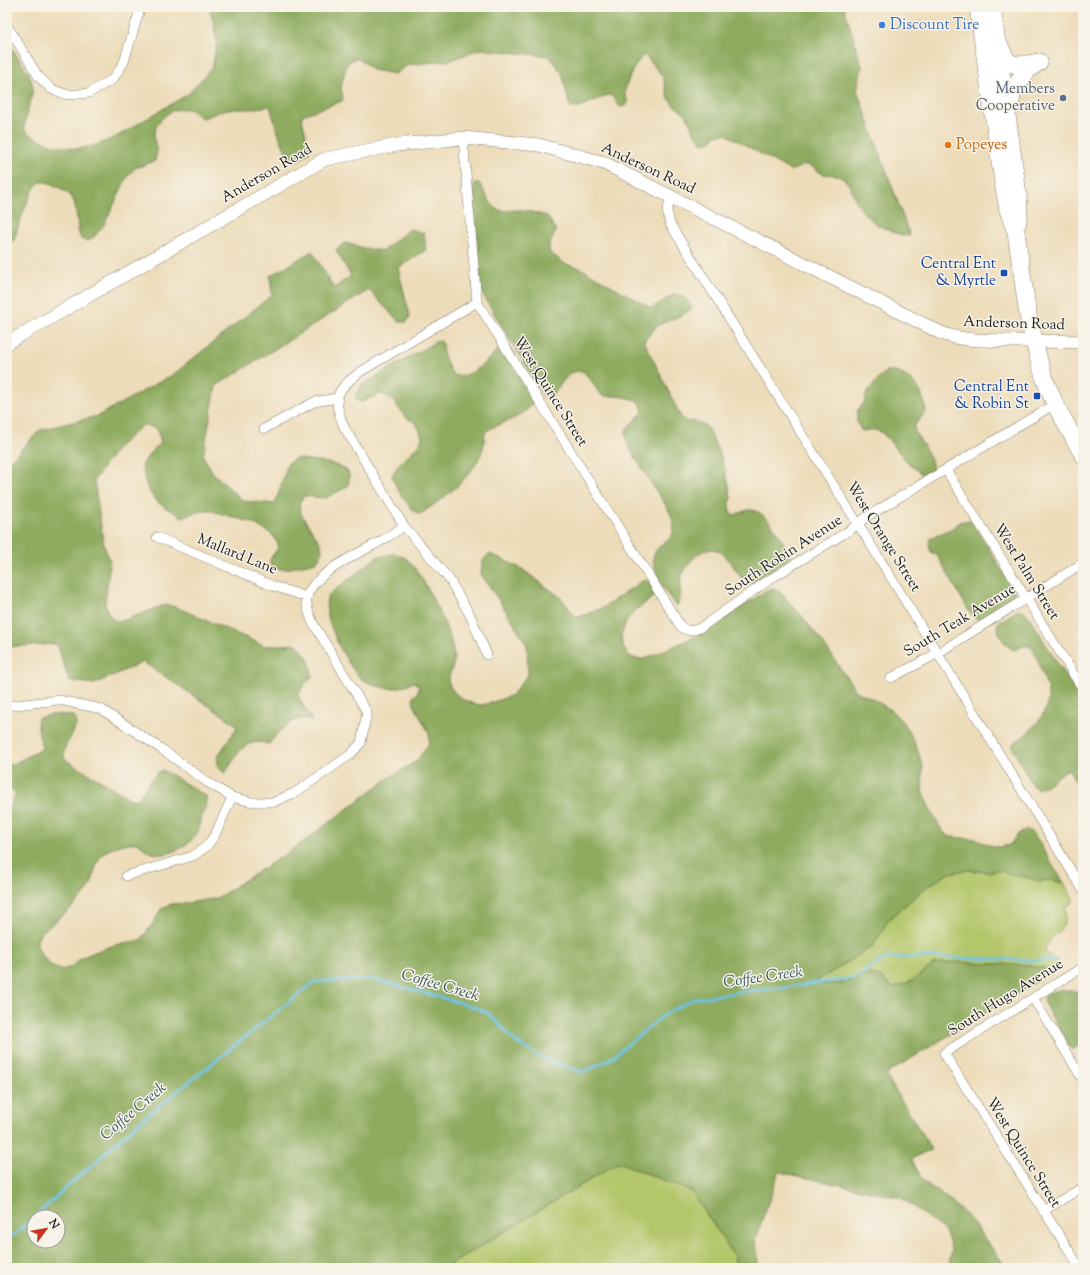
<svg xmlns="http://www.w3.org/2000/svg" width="1090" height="1275" viewBox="0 0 1090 1275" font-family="'Sorts Mill Goudy',serif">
<rect width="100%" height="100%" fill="#f7f3e8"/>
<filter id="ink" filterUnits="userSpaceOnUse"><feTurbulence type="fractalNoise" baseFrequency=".025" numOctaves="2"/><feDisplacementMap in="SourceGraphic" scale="8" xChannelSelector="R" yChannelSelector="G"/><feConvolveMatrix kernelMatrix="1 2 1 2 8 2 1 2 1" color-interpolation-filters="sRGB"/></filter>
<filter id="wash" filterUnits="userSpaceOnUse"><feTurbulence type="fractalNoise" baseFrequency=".012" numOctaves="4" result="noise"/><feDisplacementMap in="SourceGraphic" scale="16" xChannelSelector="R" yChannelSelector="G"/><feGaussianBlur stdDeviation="0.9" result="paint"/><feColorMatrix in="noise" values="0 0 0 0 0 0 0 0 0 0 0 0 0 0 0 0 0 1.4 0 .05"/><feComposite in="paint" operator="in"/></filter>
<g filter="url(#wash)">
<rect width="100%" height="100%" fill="#eddcb9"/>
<g fill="#b3c66a" stroke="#687143">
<path d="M968,870L988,872L997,870L1004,871L1039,881L1051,880L1064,883L1073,899L1072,903L1065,907C1066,914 1066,920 1063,926C1058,935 1045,940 1045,952L1058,961V964L1054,969L1018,965L956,962L934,964L912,981L893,989L881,977L870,974L838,984H818L817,981L873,946L888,920L925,888L949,873Z"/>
<path d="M619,1162L692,1192L734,1256L737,1268H445Z"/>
</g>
<g fill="#8eab5e" stroke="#55643d" fill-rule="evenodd">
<path d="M208,7H844L862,67L857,90L910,236C889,234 867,222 857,203C852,193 850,180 838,176C834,174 828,175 823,174C818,172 813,166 807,165C801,164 796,171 789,170L726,134L715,135C713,142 710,142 702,143L695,134L686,114L673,105L668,97L663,77L645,55C637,58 627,81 625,91C624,94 627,99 628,103L625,106L620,107L611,95H608L577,108H572L569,104L562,73L549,56L479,49L452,60L408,65L395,74L372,70L361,60L356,58C346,62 346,67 344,76C343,80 341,84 341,89C342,94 344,96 342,101L302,115V119L310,151C306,155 300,161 294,160C284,158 273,116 270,106L249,109H227L203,118C197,117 194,110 187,109C171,107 155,120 154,136C154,140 155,142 156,145C158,151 156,156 155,161L135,168L127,177L104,225L93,238L87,241L81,239C76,227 78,214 74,202C71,193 63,190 56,186C51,184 46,181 41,182C30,186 18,228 14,240L7,244V41L29,74L33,86L32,95L26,116L24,129L30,135L52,145L76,149L97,145L116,137L188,94L212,68L217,43L213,19Z"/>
<path d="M476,182L479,183C484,190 489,204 497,209C503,212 512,210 519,210C528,210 538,214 547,216L556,230L549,246V252L565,264L580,268L651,308C660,305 666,298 675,294C683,296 690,300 692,309L682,315L658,325L644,341L681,417L687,422L694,421L707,427L720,454L729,485L731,498L729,508L731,513L734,515C739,513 744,511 749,510C766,508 783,541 789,554V557L781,564L751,583L748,584L744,581C739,575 726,555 721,552C703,542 686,563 681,579C678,590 683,594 677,606C668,598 649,566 654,554C660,540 677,543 673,522C671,511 663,502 657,492C647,477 637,461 628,445L626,438V429L643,412C642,409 642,406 640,403C633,396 612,396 603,396L599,393L593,383L583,371C581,371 576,371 573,372C561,377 558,398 544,396L479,288L478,249L473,195L474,185Z"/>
<path d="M410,229L424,233L426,250L398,268L410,316L407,322H399L369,290L216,386L203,456L213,473L243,501L275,504L288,463L296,458C306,460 339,463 345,469C351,473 349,480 348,486L326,498L304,496L299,503L301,514L321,544L322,552L320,557L316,562L286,569H276L270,564V559L278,548V544L273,535L253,523L209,510L193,513L182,517C175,512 166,509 159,503C148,494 144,480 142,466L149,454L161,443L157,428L143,425L118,447L94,480L104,546L110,561L105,604L108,613L113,620L119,621L125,620L162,606L167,605L176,607L265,646L296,644C306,651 312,665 312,677C306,682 299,689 299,698L312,721C309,721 306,719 303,719C292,717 274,736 269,744C243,737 239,753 226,772L224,773L217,766L218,756L237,727L233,722L143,662L94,684L69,681L57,644L7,647V464L40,430L98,416L174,374L272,295L270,276L312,251L334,288L351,276L336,250L345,243L364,248L382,251Z"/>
<path d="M439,341L442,342L443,345L442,349C444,358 448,367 453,375C473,380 486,360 499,349H502L531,395L533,403C522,420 501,421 485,432C484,439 484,448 481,454C469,481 445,497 422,513L418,514C408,507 394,486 392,475L400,463L420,444L422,437L419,429L416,423L407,418L392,400L383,394L378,395L362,402L358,401L356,399V395L362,385L435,342Z"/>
<path d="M887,370C911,374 923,388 926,411L914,426L915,432C920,441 935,460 932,471L923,475C913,468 904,459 896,449C891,443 886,435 879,431C874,429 868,430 864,431L861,430L857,422V411L864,403L867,392Z"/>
<path d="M964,521H971L976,527L1014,591C1015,595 1013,597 1010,600L979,619L975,618L970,613L937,555L932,553L929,547L930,539L952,528L960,522Z"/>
<path d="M392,554C399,555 404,556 409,561C422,573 452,633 453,651C454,655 454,662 453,666C451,672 447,678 449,684C454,696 468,704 481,705C485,705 505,698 510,696C515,693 523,680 528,675L527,645L508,614L481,574L482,562L489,554L502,559L522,569L560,597L575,616L579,617L603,608L639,583L645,580L648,581L655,592V596L636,610L626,621L621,637L623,647L629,656L637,659H645L705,632L767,590L774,588L779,591L801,615L823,643L856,691L873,699L891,710L907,727L917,748L923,767L922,791L930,809L943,832L950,837L976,839L989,845L1000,847L1010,845L1018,834L1026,829C1038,836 1039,842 1045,853C1051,864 1058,873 1064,883L1051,880L1039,881L997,870L988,872L968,870L949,873L925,888L888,920L873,946L817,981L819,984H838L870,974L881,977L893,988L912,981L934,964L956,962L1018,965L1054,969L1036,982L889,1072L887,1077L930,1147V1151L913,1158L912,1160L923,1181L947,1198L969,1218L1007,1268H948L952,1250L945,1231L902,1198L779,1172L755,1240L759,1268H737L734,1256L692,1192L619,1162L445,1268H7V812L16,793L7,788V765L13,764L42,749L37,723L38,718C51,714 63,713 75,717C80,729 67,739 64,751C64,753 64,755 64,758L69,762L131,799L135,800L139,798C145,789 152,774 163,770L206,796C208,807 203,810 200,819C200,823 200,828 198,831C192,844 171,856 158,854C154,854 149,852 146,850C143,848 141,844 137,843C126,842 114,847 105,852C95,859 95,875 91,885C84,900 54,922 41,933C36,940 35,946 41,953C46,961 55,972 65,969C73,968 77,960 83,957C94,952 107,947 119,944C125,942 133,942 140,941L154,922L161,909L171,904L189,903L217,898L295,848L387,779L417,761L429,743V733L414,705L413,697L417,694L419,688L416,682C409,683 406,686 401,687C389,691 376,686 365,681C350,675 321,615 327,599C327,597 329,596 330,594L377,557ZM34,1217H58V1241H34Z"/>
<path d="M1018,610C1023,610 1025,611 1028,615L1083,705V795L1082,794L1071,773L1069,770H1066L1047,785L1037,789L1033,786L1012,747C1013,741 1021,739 1025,735C1037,725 1050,709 1048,693C1048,688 1045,683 1044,678C1041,669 1038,660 1034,652C1029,643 1023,645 1016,650C1006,649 999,635 997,626L999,622Z"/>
<path d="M1062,989L1067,991H1083V1039L1077,1047L1074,1049L1070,1048L1044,1003L1043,999L1046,994Z"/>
</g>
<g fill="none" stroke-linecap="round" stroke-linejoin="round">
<path stroke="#6ac4e7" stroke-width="2.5" d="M7,1239L20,1230L139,1122L314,982L373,979L471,1006L488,1013L517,1043L546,1060L583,1072L609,1060L665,1014L693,999L739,992L781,988L855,978L886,958L930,957L1056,961"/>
</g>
</g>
<g filter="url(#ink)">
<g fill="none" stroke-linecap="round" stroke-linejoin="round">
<g stroke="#847c6a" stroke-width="10">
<g id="street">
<path d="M7,25L38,76L51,89L68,95L89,93L113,79L124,62L139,12L140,7"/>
<path d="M463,138L477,302L681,627C688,632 692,631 700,628L772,578L850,530L868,516L1055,404"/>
<path d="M671,197L667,211L670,224L858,524L1083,890"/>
<path d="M264,429L314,402L337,398"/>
<path d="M946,470L1083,689"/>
<path d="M404,526L449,579L470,615L487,655"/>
<path d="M157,537L273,586L307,597"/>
<path d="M891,678L938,653L1083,563"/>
<path d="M7,706L59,700L101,709L163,750L207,782L232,797L252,802H274L296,792L350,755L361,743L367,712L313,623C310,615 305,606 307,597C312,574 361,552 381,541C389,536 397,531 404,526L344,427C332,398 335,391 360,372L477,302"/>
<path d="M126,876L193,856L207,846L215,835L232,797"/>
<path d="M1033,998L1083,1080"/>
<path d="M1043,1211L1083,1187"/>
<path d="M1080,1268L944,1053L1083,967"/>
</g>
</g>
<g stroke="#847c6a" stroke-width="14">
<path id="secondary" d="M7,343L325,159L397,145L463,138L539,145L604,163L941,333C965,342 989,340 1015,341C1037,341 1060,341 1083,342"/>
</g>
<g stroke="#847c6a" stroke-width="18">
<g id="highway">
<path d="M978,7L1003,182L1008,210L1016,232L1028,315L1038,357L1045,380L1055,404L1083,455"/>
<path d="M992,7L1018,194L1019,208L1018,222"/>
<path d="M1000,46C1002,50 1004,56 1007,60C1014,69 1030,63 1039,62"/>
<path d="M1010,108L1013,89L1028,70L1039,62"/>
</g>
</g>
<use href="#street" stroke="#fff" stroke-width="9"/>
<use href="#secondary" stroke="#fff" stroke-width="13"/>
<use href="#highway" stroke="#fff" stroke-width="17"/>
</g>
</g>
<circle fill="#3f7fe0" stroke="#f7f3e8" stroke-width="1.5" cx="882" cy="25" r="4"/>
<circle fill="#5c6f8a" stroke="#f7f3e8" stroke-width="1.5" cx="1063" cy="98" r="4"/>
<circle fill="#e8710a" stroke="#f7f3e8" stroke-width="1.5" cx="948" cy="145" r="4"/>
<g fill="#1a4fb4" stroke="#f7f3e8" stroke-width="1.5">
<rect x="1000" y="269" width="8" height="8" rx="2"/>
<rect x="1033" y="392" width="8" height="8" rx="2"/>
</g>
<g text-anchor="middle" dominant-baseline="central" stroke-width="3" stroke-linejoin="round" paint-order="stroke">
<g font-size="15" fill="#366cbe" stroke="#f7f3e8" text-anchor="start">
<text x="890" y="25">Discount Tire</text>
</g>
<g font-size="15" fill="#4e5e75" stroke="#f7f3e8" text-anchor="end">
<text x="1055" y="89">Members<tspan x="1055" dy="17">Cooperative</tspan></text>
</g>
<g font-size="15" fill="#c56008" stroke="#f7f3e8" text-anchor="start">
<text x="956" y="145">Popeyes</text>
</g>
<g font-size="15" fill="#1c1c1c" stroke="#f7f3e8">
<text transform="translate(648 169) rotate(25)">Anderson Road</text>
<text transform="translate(267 174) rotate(-30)">Anderson Road</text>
<text transform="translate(1014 324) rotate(2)">Anderson Road</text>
<text transform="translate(550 392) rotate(58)">West Quince Street</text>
<text transform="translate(883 537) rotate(58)">West Orange Street</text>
<text transform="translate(237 555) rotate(22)">Mallard Lane</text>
<text transform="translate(784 556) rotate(-33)">South Robin Avenue</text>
<text transform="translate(1026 572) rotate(58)">West Palm Street</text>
<text transform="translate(960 621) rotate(-31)">South Teak Avenue</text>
<text transform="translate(1006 998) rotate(-32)">South Hugo Avenue</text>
<text transform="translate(1023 1153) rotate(58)">West Quince Street</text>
</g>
<g font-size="15" fill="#164399" stroke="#f7f3e8" text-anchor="end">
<text x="996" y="264">Central Ent<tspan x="996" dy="17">&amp; Myrtle</tspan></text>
<text x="1029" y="387">Central Ent<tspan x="1029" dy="17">&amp; Robin St</tspan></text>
</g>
<g font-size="16" font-style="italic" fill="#375763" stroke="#f7f3e8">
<text transform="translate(763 978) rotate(-8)">Coffee Creek</text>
<text transform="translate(440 986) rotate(16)">Coffee Creek</text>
<text transform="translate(134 1112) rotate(-40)">Coffee Creek</text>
</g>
</g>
<rect width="1090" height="1275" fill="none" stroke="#f7f3e8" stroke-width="24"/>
<g transform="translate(46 1229) rotate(58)"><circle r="19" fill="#f7f3e8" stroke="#9f9d96"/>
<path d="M0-3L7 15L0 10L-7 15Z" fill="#c8321e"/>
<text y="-6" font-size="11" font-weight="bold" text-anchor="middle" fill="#1c1c1c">N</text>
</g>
</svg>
